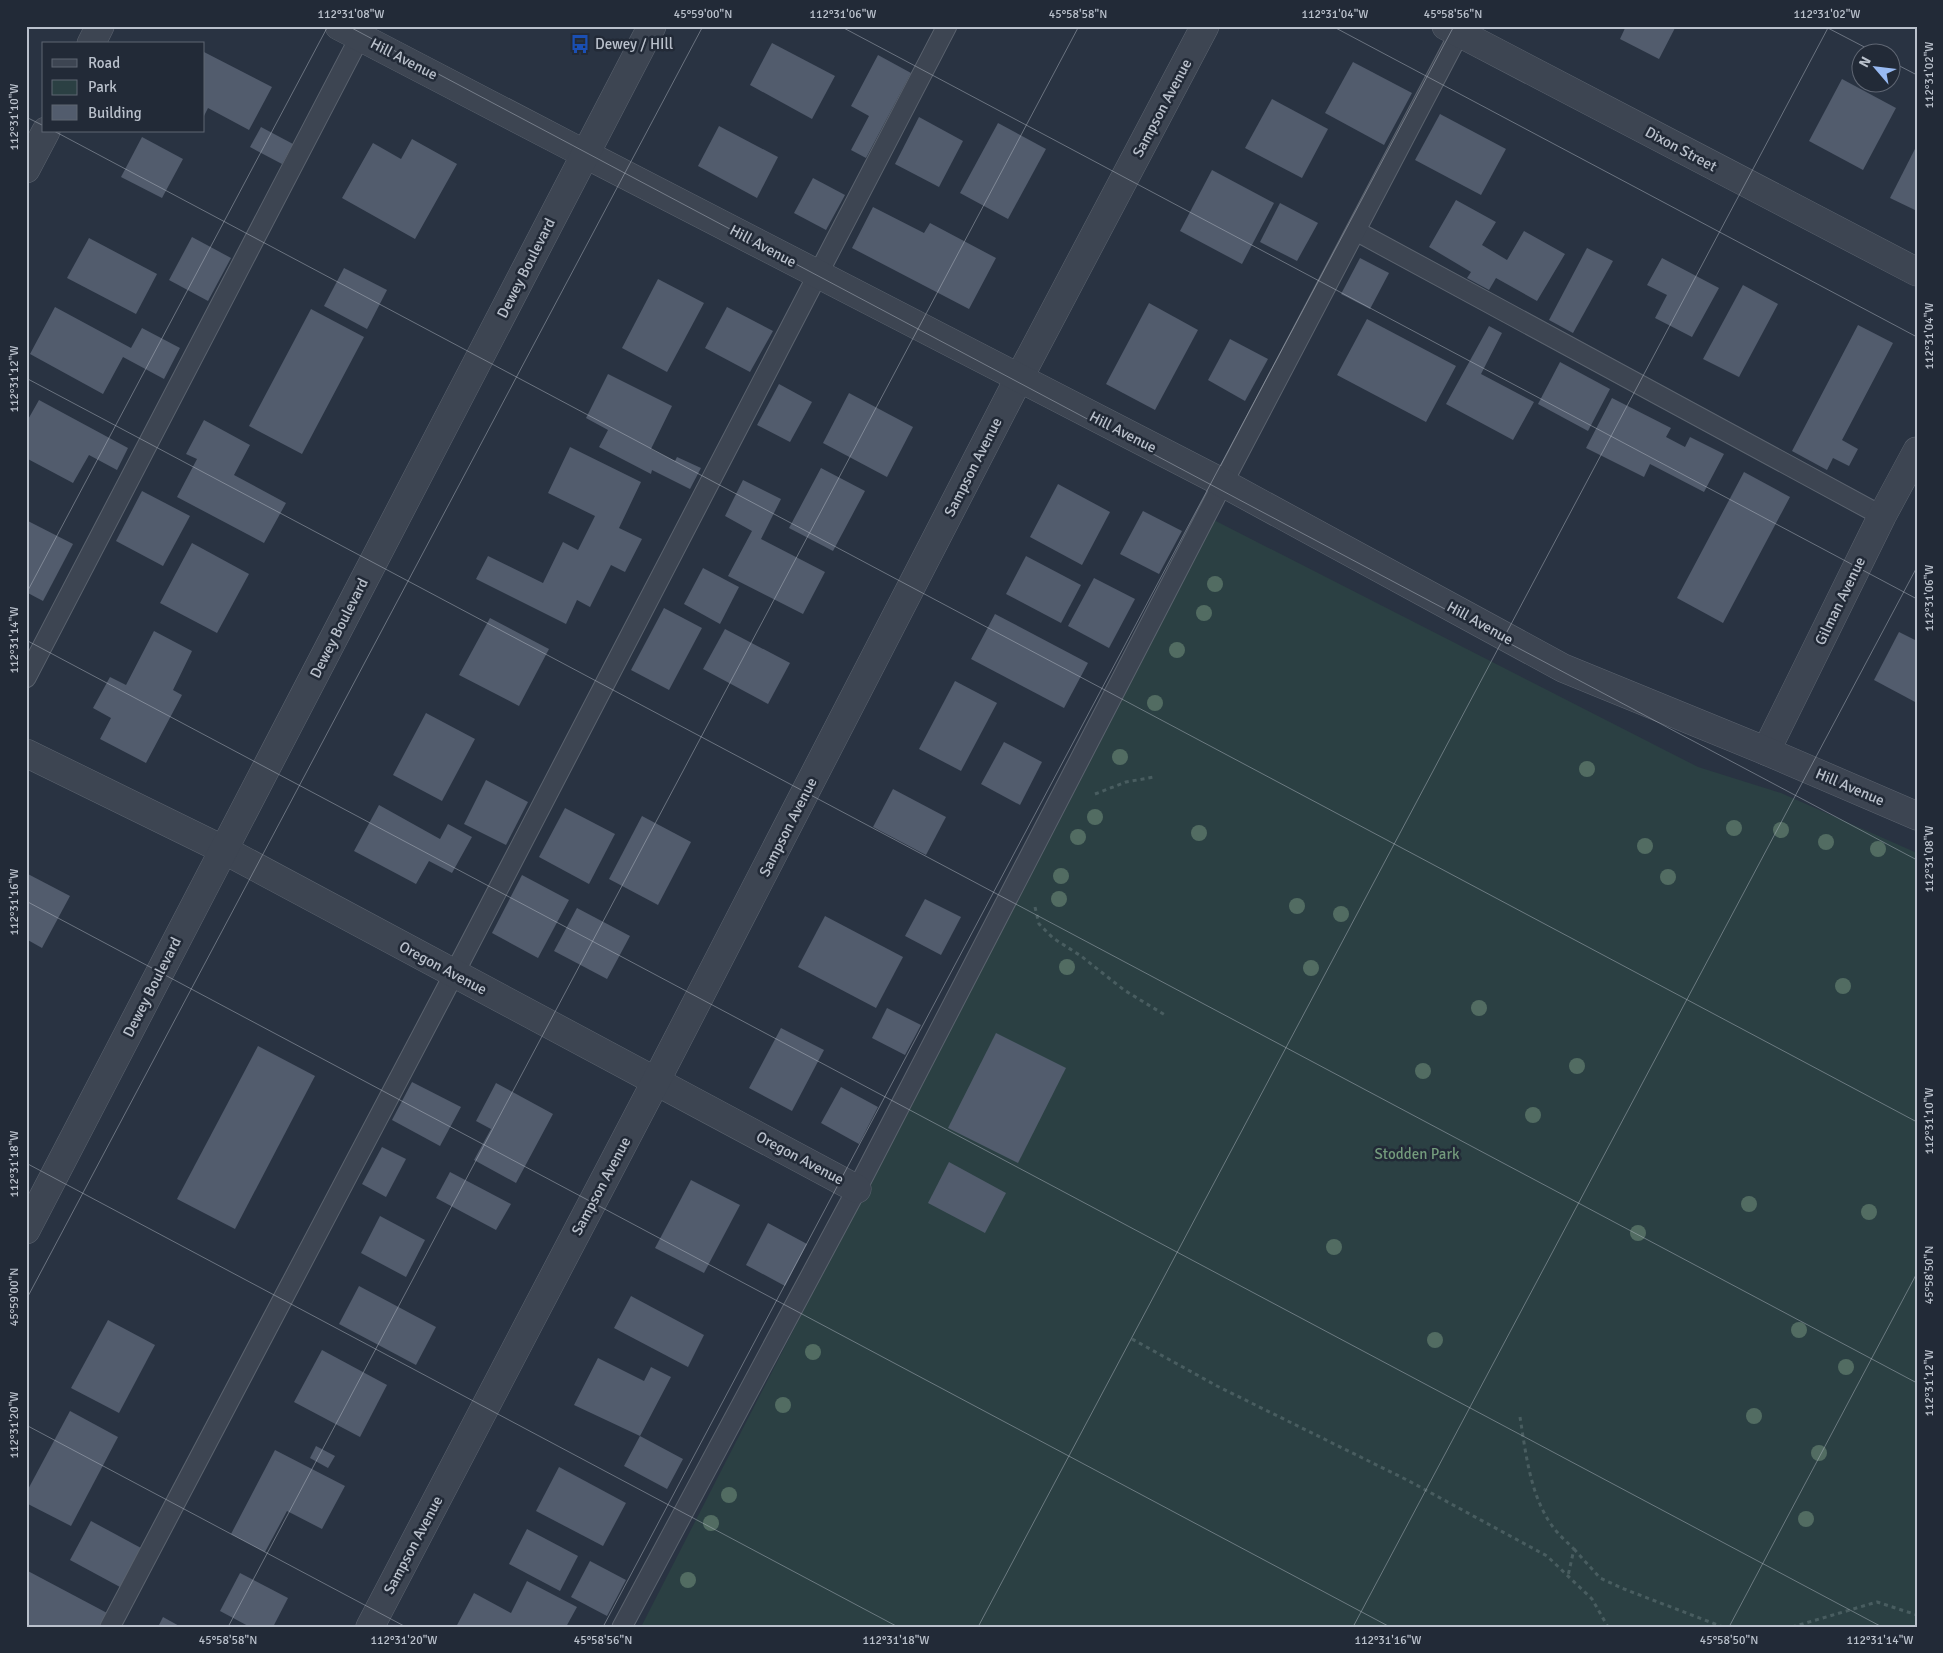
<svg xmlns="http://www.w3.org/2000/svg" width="1943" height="1653" viewBox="0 0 1943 1653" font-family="Signika,sans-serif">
<rect width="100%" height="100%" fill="#293342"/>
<path fill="#2b4043" d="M1210,518L1698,767L1781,793L1917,853V1627H641Z"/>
<g fill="#525c6d">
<path d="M1626,26H1676L1659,59L1620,39Z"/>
<path d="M772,43L835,76L812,119L750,85Z"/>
<path d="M204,52L272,87L249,130L208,108L204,116Z"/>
<path d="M878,55L911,73L866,158L851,150L869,116L851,106Z"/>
<path d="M1353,62L1412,93L1384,145L1325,113Z"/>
<path d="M1842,79L1896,108L1863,170L1809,141Z"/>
<path d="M1272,99L1328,129L1302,178L1245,148Z"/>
<path d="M1440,114L1506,149L1481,195L1415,160Z"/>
<path d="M919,117L963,141L939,187L895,164Z"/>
<path d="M998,123L1046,149L1008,219L960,193Z"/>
<path d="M719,126L778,157L757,198L698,166Z"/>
<path d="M261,127L293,144L282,164L250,147Z"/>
<path d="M142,137L183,159L162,198L121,177Z"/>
<path d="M412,139L457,164L415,239L342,198L373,143L401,159Z"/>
<path d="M1917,145V211L1890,198Z"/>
<path d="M1212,170L1274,203L1242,264L1180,231Z"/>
<path d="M813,178L845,195L826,230L794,213Z"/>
<path d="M1456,200L1496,222L1482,245L1507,260L1524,231L1565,254L1537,301L1496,278L1489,290L1467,278L1471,272L1429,247Z"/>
<path d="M1280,203L1318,223L1297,261L1260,242Z"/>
<path d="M873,207L924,233L930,223L996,258L969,309L852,248Z"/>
<path d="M192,237L231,258L208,301L169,280Z"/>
<path d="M89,238L157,274L136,314L67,278Z"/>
<path d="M1587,248L1613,261L1573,333L1549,320Z"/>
<path d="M1360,258L1389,273L1370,309L1341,294Z"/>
<path d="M1662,258L1719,288L1692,337L1655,318L1667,295L1647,285Z"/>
<path d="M344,268L387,290L367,329L324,306Z"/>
<path d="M658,279L704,303L667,372L622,348Z"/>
<path d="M1743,285L1778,304L1739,377L1703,359Z"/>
<path d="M1149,303L1198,330L1155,410L1106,384Z"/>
<path d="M55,307L131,348L142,328L180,348L164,379L123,357L103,394L30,354Z"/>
<path d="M727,307L773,331L750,372L705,348Z"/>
<path d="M311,309L364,337L302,454L249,426Z"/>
<path d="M1367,319L1456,366L1426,422L1337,375Z"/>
<path d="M1858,325L1893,343L1842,440L1858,449L1849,466L1833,458L1827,470L1792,451Z"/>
<path d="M1489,326L1502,333L1481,374L1534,402L1513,440L1446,404Z"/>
<path d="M1230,339L1268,359L1245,401L1208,380Z"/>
<path d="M1560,362L1610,389L1588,431L1538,404Z"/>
<path d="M608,374L672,406L651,449L675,461L677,457L701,468L690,489L652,470L651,474L599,447L608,430L586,418Z"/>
<path d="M779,384L812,402L790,442L757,425Z"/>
<path d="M849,393L913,427L887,477L823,443Z"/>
<path d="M1612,398L1671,428L1666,437L1685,447L1690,437L1724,454L1704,492L1650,464L1644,477L1586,448Z"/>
<path d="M39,400L128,448L117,470L89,455L73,483L26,458V423Z"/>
<path d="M204,420L250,445L234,475L286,503L264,543L177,497L197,459L186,454Z"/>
<path d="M570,447L641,482L619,528L642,539L625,572L611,565L590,607L577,600L566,624L476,579L488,556L543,583L563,542L578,550L595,516L548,493Z"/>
<path d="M821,468L865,491L833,551L789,528Z"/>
<path d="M1744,472L1790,497L1723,623L1677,598Z"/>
<path d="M743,480L781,499L761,539L825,572L803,614L728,576L752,531L725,516Z"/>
<path d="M1058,484L1110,512L1082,565L1030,537Z"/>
<path d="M142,491L190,516L163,566L116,541Z"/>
<path d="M1143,511L1182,531L1159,574L1120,554Z"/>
<path d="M26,520L73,544L43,601L26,592Z"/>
<path d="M192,543L249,574L217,633L160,603Z"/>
<path d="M1026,556L1081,585L1061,623L1006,594Z"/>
<path d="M703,568L739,587L720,624L684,604Z"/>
<path d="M1094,578L1135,599L1109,648L1068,626Z"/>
<path d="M664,608L702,628L669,690L631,670Z"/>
<path d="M995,614L1088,663L1064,708L971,659Z"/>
<path d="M490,618L549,649L519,706L459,675Z"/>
<path d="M725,629L790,663L768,704L703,669Z"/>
<path d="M154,631L192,651L173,690L182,695L146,763L100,739L111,718L93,708L110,677L126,685Z"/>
<path d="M1899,632L1917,641V703L1874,680Z"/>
<path d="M955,681L997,703L961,771L919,749Z"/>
<path d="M426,713L475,739L442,801L393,775Z"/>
<path d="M1004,742L1042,762L1020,805L981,784Z"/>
<path d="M486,780L528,802L506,845L464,824Z"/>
<path d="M893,789L946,817L926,855L873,827Z"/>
<path d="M379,805L440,839L448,824L472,837L452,873L429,861L416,884L354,851Z"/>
<path d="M565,808L615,834L589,884L539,857Z"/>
<path d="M642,816L691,842L658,905L609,879Z"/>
<path d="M26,873L70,896L42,948L26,939Z"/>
<path d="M522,875L569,900L538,958L492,933Z"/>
<path d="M925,899L961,917L941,955L905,936Z"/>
<path d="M577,908L630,936L607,979L554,951Z"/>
<path d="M825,916L903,957L876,1008L798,967Z"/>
<path d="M887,1008L921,1025L905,1055L872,1038Z"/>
<path d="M781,1028L824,1050L792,1111L749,1088Z"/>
<path d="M996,1033L1066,1068L1018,1163L948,1128Z"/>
<path d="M258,1046L315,1076L235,1229L177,1199Z"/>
<path d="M412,1082L461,1107L440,1146L392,1120Z"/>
<path d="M496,1083L553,1114L516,1183L474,1160L491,1129L476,1121Z"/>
<path d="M841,1087L878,1107L859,1144L821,1123Z"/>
<path d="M382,1147L406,1159L386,1197L362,1184Z"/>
<path d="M949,1162L1006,1193L985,1233L928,1203Z"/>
<path d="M450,1172L511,1204L496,1230L436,1198Z"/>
<path d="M691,1180L740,1205L704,1273L655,1248Z"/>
<path d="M380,1216L425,1240L406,1277L361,1253Z"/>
<path d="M768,1223L807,1244L785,1286L746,1265Z"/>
<path d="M359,1286L436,1327L416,1365L339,1324Z"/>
<path d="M631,1296L704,1335L688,1367L614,1328Z"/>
<path d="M108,1320L155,1345L119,1413L71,1388Z"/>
<path d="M322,1350L387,1385L360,1437L294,1402Z"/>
<path d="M598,1358L644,1381L651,1367L671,1377L640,1436L683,1459L667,1489L624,1466L640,1436L574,1405Z"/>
<path d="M70,1411L118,1437L71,1526L26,1503V1493Z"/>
<path d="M316,1446L335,1456L328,1468L310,1458Z"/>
<path d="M275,1450L345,1486L322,1529L287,1511L265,1552L231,1534Z"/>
<path d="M559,1467L626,1503L603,1546L536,1511Z"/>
<path d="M91,1521L141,1548L120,1587L70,1560Z"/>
<path d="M527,1529L578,1556L560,1591L509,1564Z"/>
<path d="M590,1561L626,1580L607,1616L571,1597Z"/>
<path d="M26,1570L109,1614L102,1627H26Z"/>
<path d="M240,1573L288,1598L273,1627H250L220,1611Z"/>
<path d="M527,1581L577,1607L566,1627H456L474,1593L511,1613Z"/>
<path d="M163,1617L181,1627H158Z"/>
</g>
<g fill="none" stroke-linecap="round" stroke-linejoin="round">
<g stroke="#5b636f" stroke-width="21">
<g id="service">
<path d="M1356,231L1882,516"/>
<path d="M26,678L365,27"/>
<path d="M110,1627L454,974L947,26"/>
<path d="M622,1627L857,1189L1223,483L1463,26"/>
</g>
</g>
<g stroke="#5b636f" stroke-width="29">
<g id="minor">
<path d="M339,26L585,154"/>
<path d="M1446,26L1917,272"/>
<path d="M91,44L100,26"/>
<path d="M26,169L46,131"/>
<path d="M1766,751L1882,516L1917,451"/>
<path d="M224,850L857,1189"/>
<path d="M370,1627L656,1081L1019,378L1205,26"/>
</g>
</g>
<g stroke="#5b636f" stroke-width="29">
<g id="tertiary">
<path d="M585,154L1223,483L1563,668L1766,751L1917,816"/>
<path d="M26,753L224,850"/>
<path d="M26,1230L652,26"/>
</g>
</g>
<g stroke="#495d60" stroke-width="3" stroke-dasharray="4 4" stroke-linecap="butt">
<path d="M1095,794L1126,782L1154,777"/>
<path d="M1035,907L1039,924L1053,938L1081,956L1124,990L1165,1015"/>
<path d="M1132,1339L1217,1386L1409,1481L1547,1556L1592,1599L1608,1627"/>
<path d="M1520,1417C1526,1455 1531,1502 1557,1532C1562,1538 1568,1543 1574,1549L1568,1576"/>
<path d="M1574,1549L1600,1578L1624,1589L1723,1627"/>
<path d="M1792,1627L1877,1602L1917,1615"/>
</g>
<use href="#service" stroke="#3d4552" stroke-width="19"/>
<use href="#minor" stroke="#3d4552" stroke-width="28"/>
<use href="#tertiary" stroke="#3d4552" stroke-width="28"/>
</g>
<g fill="#526c62">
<circle cx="1215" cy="584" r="8"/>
<circle cx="1204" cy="613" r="8"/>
<circle cx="1177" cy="650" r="8"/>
<circle cx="1155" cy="703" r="8"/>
<circle cx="1120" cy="757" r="8"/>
<circle cx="1587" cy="769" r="8"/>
<circle cx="1095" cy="817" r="8"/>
<circle cx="1734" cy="828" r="8"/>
<circle cx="1781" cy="830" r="8"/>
<circle cx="1199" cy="833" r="8"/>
<circle cx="1078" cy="837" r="8"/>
<circle cx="1826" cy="842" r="8"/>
<circle cx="1645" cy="846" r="8"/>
<circle cx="1878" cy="849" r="8"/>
<circle cx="1061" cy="876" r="8"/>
<circle cx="1668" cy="877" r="8"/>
<circle cx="1059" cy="899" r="8"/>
<circle cx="1297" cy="906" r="8"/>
<circle cx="1341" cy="914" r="8"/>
<circle cx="1067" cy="967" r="8"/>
<circle cx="1311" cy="968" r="8"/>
<circle cx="1843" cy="986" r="8"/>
<circle cx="1479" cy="1008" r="8"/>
<circle cx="1577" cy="1066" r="8"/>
<circle cx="1423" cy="1071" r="8"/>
<circle cx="1533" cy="1115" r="8"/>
<circle cx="1749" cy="1204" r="8"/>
<circle cx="1869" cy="1212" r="8"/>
<circle cx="1638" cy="1233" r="8"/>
<circle cx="1334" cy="1247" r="8"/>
<circle cx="1799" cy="1330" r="8"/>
<circle cx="1435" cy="1340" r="8"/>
<circle cx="813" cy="1352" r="8"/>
<circle cx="1846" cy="1367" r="8"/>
<circle cx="783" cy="1405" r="8"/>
<circle cx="1754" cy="1416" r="8"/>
<circle cx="1819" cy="1453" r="8"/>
<circle cx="729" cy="1495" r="8"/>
<circle cx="1806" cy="1519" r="8"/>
<circle cx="711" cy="1523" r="8"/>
<circle cx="688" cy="1580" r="8"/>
</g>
<path fill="none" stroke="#bac1cc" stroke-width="1" stroke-opacity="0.45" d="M348,26L1917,860M840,26L1917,599M1332,26L1917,337M1824,26L1874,52M1890,61L1917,75M26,117L44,126M54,131L1917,1122M26,378L1917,1383M26,594L328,26M26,640L1882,1627M26,901L1390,1627M26,1163L898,1627M26,1300L703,26M26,1425L406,1627M228,1627L1079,26M603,1627L1454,26M978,1627L1829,26M1353,1627L1917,567M1729,1627L1917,1273"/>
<defs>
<g id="bus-bare" transform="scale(1.5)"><path d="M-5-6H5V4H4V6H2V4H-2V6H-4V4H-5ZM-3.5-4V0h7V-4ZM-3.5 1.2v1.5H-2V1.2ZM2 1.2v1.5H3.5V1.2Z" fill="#1a4fb4" stroke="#222a37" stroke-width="2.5" paint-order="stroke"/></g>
</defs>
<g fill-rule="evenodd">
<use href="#bus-bare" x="580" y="44"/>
</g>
<g text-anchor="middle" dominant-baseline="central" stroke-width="5" stroke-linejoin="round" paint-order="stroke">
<g font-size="15" fill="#bac1cc" stroke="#222a37" text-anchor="start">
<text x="595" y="44">Dewey / HIll</text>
</g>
<g font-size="15" fill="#bac1cc" stroke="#222a37">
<text transform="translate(404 59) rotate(27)">Hill Avenue</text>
<text transform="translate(1162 108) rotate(-62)">Sampson Avenue</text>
<text transform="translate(1681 149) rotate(28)">Dixon Street</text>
<text transform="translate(763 246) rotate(28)">Hill Avenue</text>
<text transform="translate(526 268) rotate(-63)">Dewey Boulevard</text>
<text transform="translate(1123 432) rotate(27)">Hill Avenue</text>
<text transform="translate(973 467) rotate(-63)">Sampson Avenue</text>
<text transform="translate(1840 601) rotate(-64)">Gilman Avenue</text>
<text transform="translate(1480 623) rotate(29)">Hill Avenue</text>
<text transform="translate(339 628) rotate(-63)">Dewey Boulevard</text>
<text transform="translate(1850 787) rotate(23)">Hill Avenue</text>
<text transform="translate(788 827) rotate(-63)">Sampson Avenue</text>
<text transform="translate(443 968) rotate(28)">Oregon Avenue</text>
<text transform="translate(152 987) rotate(-63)">Dewey Boulevard</text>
<text transform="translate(800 1158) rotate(28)">Oregon Avenue</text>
<text transform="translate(601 1186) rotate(-62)">Sampson Avenue</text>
<text transform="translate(413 1545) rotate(-62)">Sampson Avenue</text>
</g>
<g font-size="15" fill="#739b7c" stroke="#222a37">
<text x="1417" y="1154">Stodden Park</text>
</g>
</g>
<rect width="1943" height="1653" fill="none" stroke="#222a37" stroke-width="55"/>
<rect x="42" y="42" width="162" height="90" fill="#222a37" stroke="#5f6673"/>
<rect x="52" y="59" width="25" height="8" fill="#3d4552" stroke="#5f6673"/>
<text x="88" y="68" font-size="15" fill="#bac1cc">Road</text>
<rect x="52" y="80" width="25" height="15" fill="#2b4043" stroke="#5f6673"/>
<text x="88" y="92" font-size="15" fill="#bac1cc">Park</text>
<rect x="52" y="105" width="25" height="15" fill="#525c6d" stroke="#5f6673"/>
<text x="88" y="118" font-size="15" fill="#bac1cc">Building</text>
<g transform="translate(1876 68) rotate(298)"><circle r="24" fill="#222a37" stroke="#5f6673"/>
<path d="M0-4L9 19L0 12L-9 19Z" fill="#98baf3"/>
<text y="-8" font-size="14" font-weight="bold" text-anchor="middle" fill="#bac1cc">N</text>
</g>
<rect x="28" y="28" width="1888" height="1598" fill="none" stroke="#bac1cc" stroke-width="2"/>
<g font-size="12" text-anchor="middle" fill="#bac1cc">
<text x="351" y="18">112°31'08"W</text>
<text x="703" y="18">45°59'00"N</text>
<text x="843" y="18">112°31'06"W</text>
<text x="1078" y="18">45°58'58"N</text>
<text x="1335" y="18">112°31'04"W</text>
<text x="1453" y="18">45°58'56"N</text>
<text x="1827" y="18">112°31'02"W</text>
<text transform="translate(1929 75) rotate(-90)" y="4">112°31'02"W</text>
<text transform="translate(14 117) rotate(-90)" y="4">112°31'10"W</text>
<text transform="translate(1929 336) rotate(-90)" y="4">112°31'04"W</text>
<text transform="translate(14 379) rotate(-90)" y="4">112°31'12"W</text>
<text transform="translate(1929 598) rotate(-90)" y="4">112°31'06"W</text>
<text transform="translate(14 640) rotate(-90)" y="4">112°31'14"W</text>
<text transform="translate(1929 859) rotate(-90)" y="4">112°31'08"W</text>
<text transform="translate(14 902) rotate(-90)" y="4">112°31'16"W</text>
<text transform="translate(1929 1121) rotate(-90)" y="4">112°31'10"W</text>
<text transform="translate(14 1164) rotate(-90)" y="4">112°31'18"W</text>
<text transform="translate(1929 1275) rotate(-90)" y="4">45°58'50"N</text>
<text transform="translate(14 1297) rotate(-90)" y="4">45°59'00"N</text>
<text transform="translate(1929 1383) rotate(-90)" y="4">112°31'12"W</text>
<text transform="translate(14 1425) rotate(-90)" y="4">112°31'20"W</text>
<text x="228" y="1644">45°58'58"N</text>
<text x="404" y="1644">112°31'20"W</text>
<text x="603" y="1644">45°58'56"N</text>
<text x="896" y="1644">112°31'18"W</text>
<text x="1388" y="1644">112°31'16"W</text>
<text x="1729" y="1644">45°58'50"N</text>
<text x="1880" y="1644">112°31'14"W</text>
</g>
</svg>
